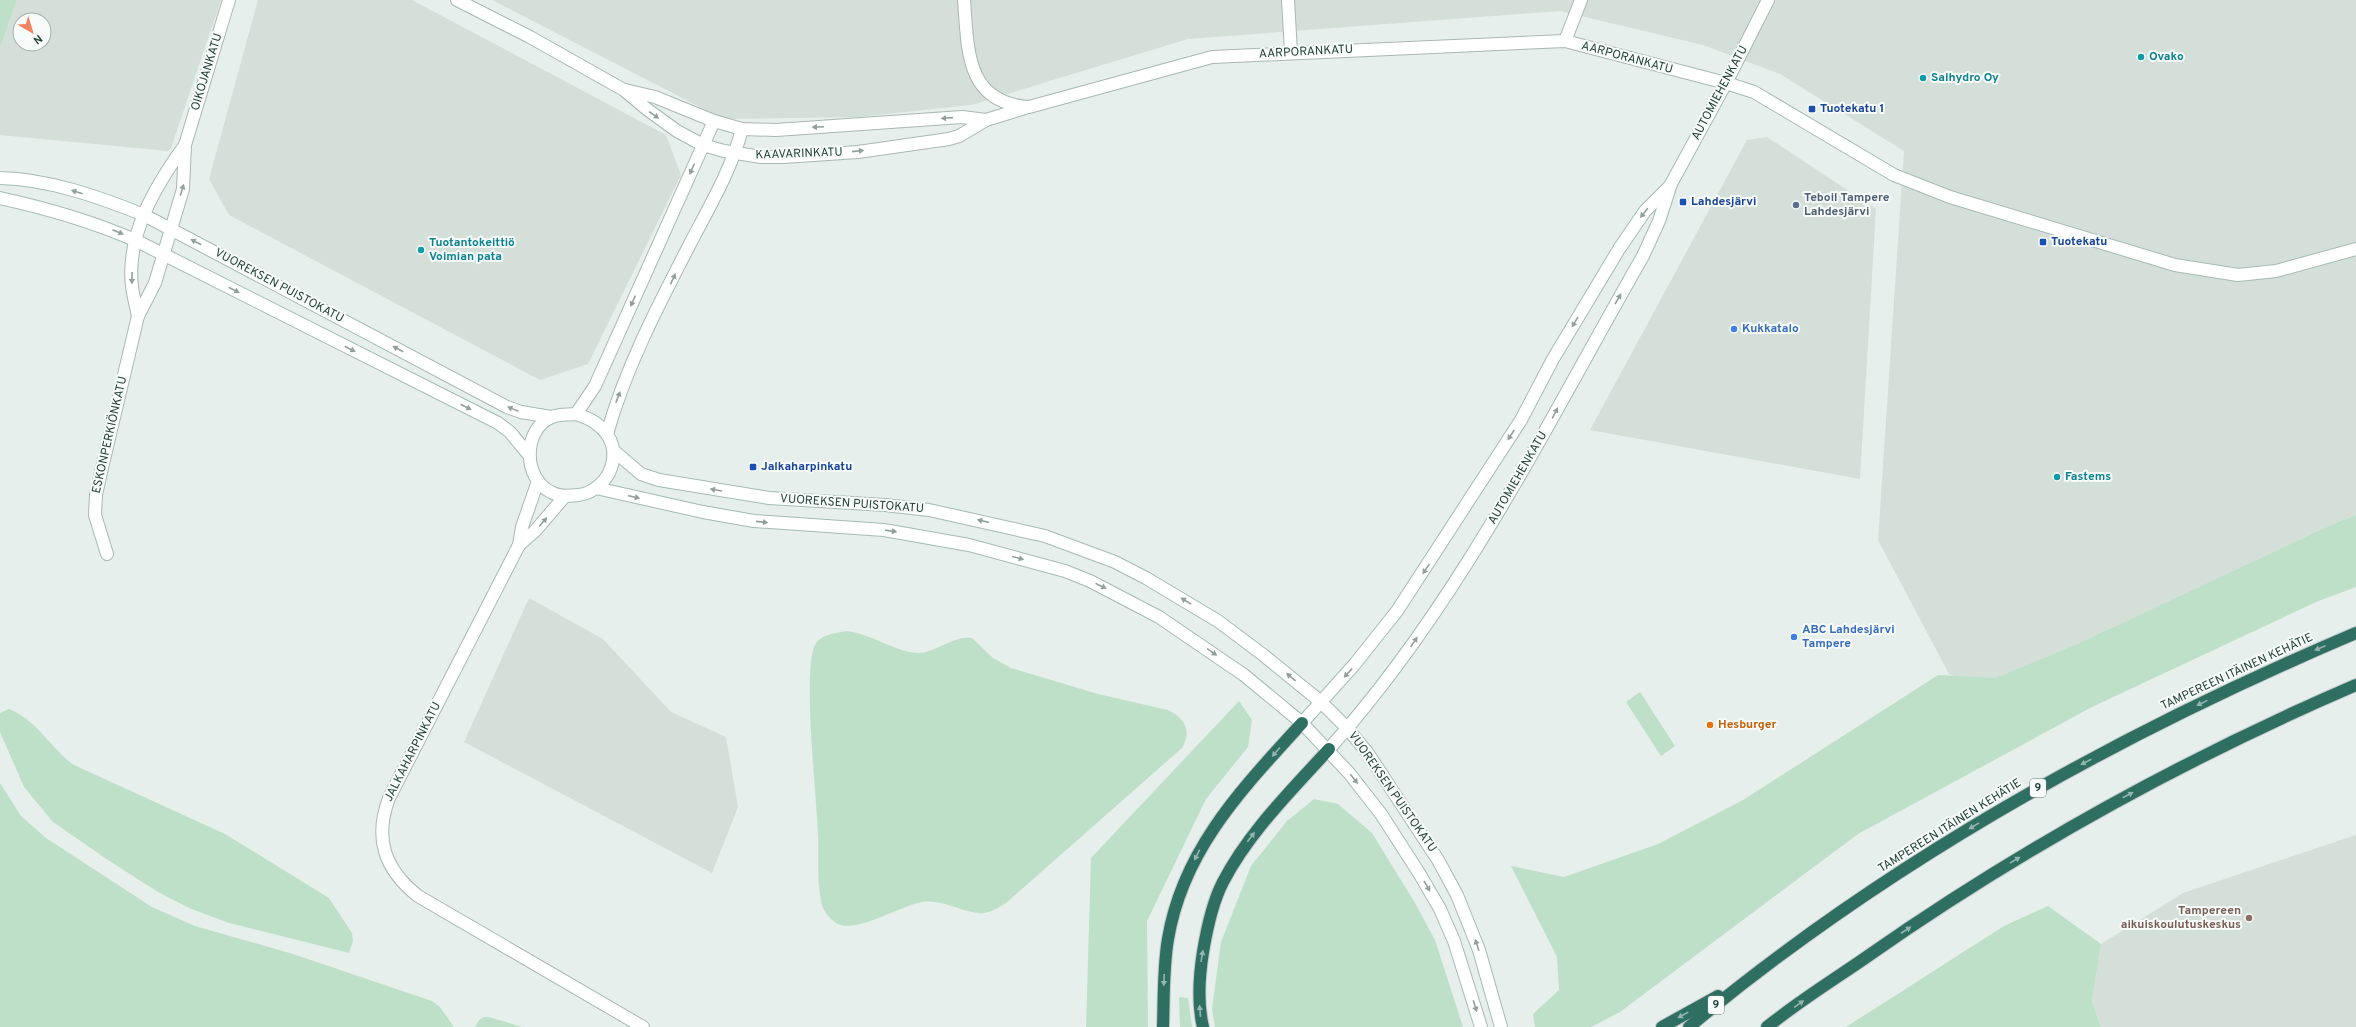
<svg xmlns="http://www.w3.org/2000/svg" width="2356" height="1027" viewBox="0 0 2356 1027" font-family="Overpass,sans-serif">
<rect width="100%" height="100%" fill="#e6efeb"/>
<g fill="#d4dfda" fill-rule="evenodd">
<path d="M17,0H221L171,148L168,151L0,135V48ZM20,20H44V44H20Z"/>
<path d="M258,0H412L666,135L681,175L588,364L540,380L229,215L209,179Z"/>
<path d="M492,0H2356V515L2333,524L1988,688L1949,674L1878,540L1904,151L1780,74L1703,45L1560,11L1188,39L971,105L859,117L723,119Z"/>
<path d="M1767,137L1876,209L1860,479L1590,430L1747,140Z"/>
<path d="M529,598L603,639L671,712L726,737L738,807L712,873L464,742Z"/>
<path d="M2356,835V1027H2101L2092,1001L2101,944L2183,893Z"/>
</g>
<g fill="#bfe0c8">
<path d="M0,0H17L0,48Z"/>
<path d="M2356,515V587L2316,602L2092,707L1858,834L1620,1012L1591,1027H1535L1533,1014L1559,990L1557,957L1511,866L1564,877L1658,844L1743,800L1938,675L1996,678L2082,642L2333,524Z"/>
<path d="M847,631C872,634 897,653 919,653C937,652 954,635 972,638L993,658L1011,668L1098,694L1168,710C1185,718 1192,731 1182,748L1006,903C999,907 992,912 984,913C966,915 945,899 922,902C901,905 855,935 836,923C826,916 821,907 820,895C817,875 819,854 818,835C817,799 802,670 815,645C821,634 836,633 847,631Z"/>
<path d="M1640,692L1675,746L1661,756L1626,702Z"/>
<path d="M1239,701L1252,720L1248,747L1206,799L1147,921L1148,1027H1086L1091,858Z"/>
<path d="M9,709C37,720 51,749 74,765L225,834L329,898L352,933L353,941L349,953L229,923L189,908L158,892L108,860L53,822L24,787L0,732V713Z"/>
<path d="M0,783L21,816L46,838L152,907L195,926L293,954L432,1001L440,1007L454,1027H0Z"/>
<path d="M1314,799L1338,804L1372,833L1415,903L1435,940L1463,1027H1215L1212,1009L1221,942L1251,866L1287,821Z"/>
<path d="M2048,906L2101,944L2092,1001L2101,1027H1846L2004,926Z"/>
<path d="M1179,997L1188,998L1192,1027H1180Z"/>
<path d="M484,1017H489L522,1027H475L479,1020Z"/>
</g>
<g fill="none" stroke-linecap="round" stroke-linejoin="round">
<g stroke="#a8b8b2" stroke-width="14">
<g id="street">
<path d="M457,0L530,37L624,90L648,110L677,131L703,145L724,151L761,157H783L858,152L949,139L959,136L986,120L1025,108"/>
<path d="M964,0C968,49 965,103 1029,107L1212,57L1565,41L1726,83"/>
<path d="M1288,0L1291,52"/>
<path d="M1565,41L1581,0"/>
<path d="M625,90L655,97L714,121L742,129L776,130L962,117L986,120"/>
<path d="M138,316C136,306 133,296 132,286C126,234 156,185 185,145"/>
<path d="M576,414L595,386L714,121"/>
<path d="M607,434C626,366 660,302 692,240C711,204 732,168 742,129"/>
<path d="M538,481L522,527L519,545L389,798C374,838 384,869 418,896L643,1027"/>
<path d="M519,545L535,531L565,496"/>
<path d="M107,554L95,515L96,495L102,468L138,316L155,283L183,189L185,145L229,0"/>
</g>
</g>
<g stroke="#a4bbb3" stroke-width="14">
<g id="secondary">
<path d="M1726,83L1754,92L1894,175L1950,197L2175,265L2238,275L2276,271L2356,249"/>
<path d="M0,178C49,179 99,197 144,215L507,407L521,412L551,417"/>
<path d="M0,198C46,208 91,221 135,240L498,423L510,432L528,454"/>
<path d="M576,414C604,422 622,444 609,473C603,484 591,494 578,495C569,496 559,497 551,492C523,479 522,429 552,417C559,414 568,415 576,414Z"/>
<path d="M614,451L641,474L659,480L769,498L885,505L929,510L1045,536L1115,562L1146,578L1218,621L1262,654L1321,702L1347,728L1367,752L1438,860L1457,895L1479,950L1501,1027"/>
<path d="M596,488L703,512L754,521L884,530L969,545L1065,571L1090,581L1159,617L1244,675L1302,723L1349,773L1381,814L1419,873L1440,909L1454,941L1481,1027"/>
<path d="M1302,723L1354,665L1397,611L1521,420L1553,359L1619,249L1645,211L1669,187"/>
<path d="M1329,749C1460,603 1546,425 1643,256L1659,221L1671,184L1726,83L1768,0"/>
</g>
</g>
<g stroke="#c2cac8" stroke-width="14">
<g id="highway">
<path d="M1163,1027C1164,998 1163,968 1168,939C1183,849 1243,788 1302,723"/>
<path d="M1203,1027C1197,1002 1199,977 1203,952C1207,928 1212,903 1223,882C1249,832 1291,791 1329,749"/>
<path d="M1662,1027L1718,996"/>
<path d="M1689,1027C1887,862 2120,733 2356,633"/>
<path d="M1767,1027C1799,1001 1835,979 1868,956C2021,849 2184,759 2356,685"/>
</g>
</g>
<use href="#street" stroke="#fff" stroke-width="12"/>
<use href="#secondary" stroke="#fff" stroke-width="12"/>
<use href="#highway" stroke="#2f6f62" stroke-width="12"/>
</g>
<defs><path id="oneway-solid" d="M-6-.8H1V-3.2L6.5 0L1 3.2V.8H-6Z"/></defs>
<g fill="#92a09c">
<use href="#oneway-solid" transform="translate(654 115) rotate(35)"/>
<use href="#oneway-solid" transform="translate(947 118) rotate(176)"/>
<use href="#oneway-solid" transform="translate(818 127) rotate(177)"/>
<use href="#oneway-solid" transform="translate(858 151) rotate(-6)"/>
<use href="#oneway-solid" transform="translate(692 169) rotate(114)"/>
<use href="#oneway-solid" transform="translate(182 190) rotate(-73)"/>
<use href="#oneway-solid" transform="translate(77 192) rotate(-163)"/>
<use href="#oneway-solid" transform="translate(1644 213) rotate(129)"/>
<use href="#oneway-solid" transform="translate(118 232) rotate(23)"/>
<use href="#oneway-solid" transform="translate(196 242) rotate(-152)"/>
<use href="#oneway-solid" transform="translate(132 278) rotate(91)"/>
<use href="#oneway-solid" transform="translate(673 279) rotate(-65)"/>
<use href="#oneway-solid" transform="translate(234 290) rotate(27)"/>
<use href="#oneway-solid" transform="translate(1618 299) rotate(-60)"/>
<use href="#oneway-solid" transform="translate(633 301) rotate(114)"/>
<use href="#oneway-solid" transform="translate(1575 322) rotate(121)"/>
<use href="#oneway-solid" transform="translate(350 349) rotate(27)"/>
<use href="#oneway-solid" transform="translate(398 349) rotate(-152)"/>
<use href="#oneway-solid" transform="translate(618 397) rotate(-69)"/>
<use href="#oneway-solid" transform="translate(466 407) rotate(27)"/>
<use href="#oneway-solid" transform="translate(513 409) rotate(-158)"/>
<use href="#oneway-solid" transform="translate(1555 413) rotate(-63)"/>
<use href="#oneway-solid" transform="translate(1511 435) rotate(123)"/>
<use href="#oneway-solid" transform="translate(716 490) rotate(-170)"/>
<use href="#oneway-solid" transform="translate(634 497) rotate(13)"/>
<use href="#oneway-solid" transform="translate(983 521) rotate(-167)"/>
<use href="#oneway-solid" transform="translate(543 522) rotate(-49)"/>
<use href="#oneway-solid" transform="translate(762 522) rotate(6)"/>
<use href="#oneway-solid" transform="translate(891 531) rotate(8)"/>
<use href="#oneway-solid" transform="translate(1018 558) rotate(15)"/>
<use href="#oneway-solid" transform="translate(1426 569) rotate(124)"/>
<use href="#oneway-solid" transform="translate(1101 586) rotate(26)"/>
<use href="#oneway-solid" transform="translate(1186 601) rotate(-148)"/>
<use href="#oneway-solid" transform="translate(1414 642) rotate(-56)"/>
<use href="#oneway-solid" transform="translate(1212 652) rotate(35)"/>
<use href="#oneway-solid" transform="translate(1348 673) rotate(133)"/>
<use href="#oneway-solid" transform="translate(1291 677) rotate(-140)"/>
<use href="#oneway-solid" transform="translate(1354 779) rotate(52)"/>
<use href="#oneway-solid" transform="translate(1427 886) rotate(60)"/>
<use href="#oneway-solid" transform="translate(1477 945) rotate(-109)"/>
<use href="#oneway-solid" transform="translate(1475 1006) rotate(73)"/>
</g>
<g fill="#93b5ae">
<use href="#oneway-solid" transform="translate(2320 648) rotate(157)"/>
<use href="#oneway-solid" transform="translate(2202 703) rotate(154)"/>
<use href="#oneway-solid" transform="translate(1276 752) rotate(131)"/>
<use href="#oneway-solid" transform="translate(2086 762) rotate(153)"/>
<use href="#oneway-solid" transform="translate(2128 795) rotate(-28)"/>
<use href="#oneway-solid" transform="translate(1974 826) rotate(149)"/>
<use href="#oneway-solid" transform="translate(1251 837) rotate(-53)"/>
<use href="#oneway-solid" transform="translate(1197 855) rotate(116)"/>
<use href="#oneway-solid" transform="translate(2015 860) rotate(-31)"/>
<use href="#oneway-solid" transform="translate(1906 930) rotate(-33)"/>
<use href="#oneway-solid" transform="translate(1202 956) rotate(-80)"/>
<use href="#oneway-solid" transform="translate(1164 980) rotate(92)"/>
<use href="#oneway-solid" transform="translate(1799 1004) rotate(-35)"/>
<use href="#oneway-solid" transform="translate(1200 1011) rotate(-95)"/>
<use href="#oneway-solid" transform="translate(1683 1015) rotate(151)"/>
</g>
<g fill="#0f9aa8" stroke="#f7fbf9" stroke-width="1.5">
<circle cx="2141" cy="57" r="4"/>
<circle cx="1923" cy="78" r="4"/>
<circle cx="421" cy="250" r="4"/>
<circle cx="2057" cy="477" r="4"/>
</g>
<g fill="#1a4fb4" stroke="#f7fbf9" stroke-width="1.5">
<rect x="1808" y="105" width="8" height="8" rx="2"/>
<rect x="1679" y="198" width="8" height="8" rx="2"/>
<rect x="2039" y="238" width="8" height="8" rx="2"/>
<rect x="749" y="463" width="8" height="8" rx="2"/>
</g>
<circle fill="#5c6f8a" stroke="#f7fbf9" stroke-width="1.5" cx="1796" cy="205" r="4"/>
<g fill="#3f7fe0" stroke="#f7fbf9" stroke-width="1.5">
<circle cx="1734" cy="329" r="4"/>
<circle cx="1794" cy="637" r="4"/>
</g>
<circle fill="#e8710a" stroke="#f7fbf9" stroke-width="1.5" cx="1710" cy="725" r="4"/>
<circle fill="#8d6e63" stroke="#f7fbf9" stroke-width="1.5" cx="2249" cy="918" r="4"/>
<g text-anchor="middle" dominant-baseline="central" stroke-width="4" stroke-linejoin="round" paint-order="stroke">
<g fill="#f7fbf9" stroke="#637a73" stroke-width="1">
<rect x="2030" y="779" width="16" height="18" rx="3"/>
<rect x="1708" y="996" width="16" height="18" rx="3"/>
</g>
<g font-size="11" font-weight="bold" fill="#24423a">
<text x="2038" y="788">9</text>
<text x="1716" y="1005">9</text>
</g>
<g font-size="12" fill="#24423a" stroke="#f7fbf9">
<text transform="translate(1306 52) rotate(-3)">AARPORANKATU</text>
<text transform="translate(1627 58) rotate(15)">AARPORANKATU</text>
<text transform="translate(207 72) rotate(-73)">OIKOJANKATU</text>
<text transform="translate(1720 93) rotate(-62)">AUTOMIEHENKATU</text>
<text transform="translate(799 154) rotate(-2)">KAAVARINKATU</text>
<text transform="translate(279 286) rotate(28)">VUOREKSEN PUISTOKATU</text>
<text transform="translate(110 435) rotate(-77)">ESKONPERKIÖNKATU</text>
<text transform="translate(1518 478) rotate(-60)">AUTOMIEHENKATU</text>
<text transform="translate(852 504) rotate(4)">VUOREKSEN PUISTOKATU</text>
<text transform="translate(2237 672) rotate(-25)">TAMPEREEN ITÄINEN KEHÄTIE</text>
<text transform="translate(413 752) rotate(-63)">JALKAHARPINKATU</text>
<text transform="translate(1392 792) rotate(55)">VUOREKSEN PUISTOKATU</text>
<text transform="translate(1950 826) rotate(-32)">TAMPEREEN ITÄINEN KEHÄTIE</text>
</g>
<g font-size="12" font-weight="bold" fill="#0d838f" stroke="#f7fbf9" text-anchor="start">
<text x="2149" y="57">Ovako</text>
<text x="1931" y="78">Salhydro Oy</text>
<text x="429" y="243">Tuotantokeittiö<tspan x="429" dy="14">Voimian pata</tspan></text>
<text x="2065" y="477">Fastems</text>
</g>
<g font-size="12" font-weight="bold" fill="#164399" stroke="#f7fbf9" text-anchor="start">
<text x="1820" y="109">Tuotekatu 1</text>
<text x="1691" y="202">Lahdesjärvi</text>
<text x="2051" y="242">Tuotekatu</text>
<text x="761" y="467">Jalkaharpinkatu</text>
</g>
<g font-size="12" font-weight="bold" fill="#4e5e75" stroke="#f7fbf9" text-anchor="start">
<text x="1804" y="198">Teboil Tampere<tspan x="1804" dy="14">Lahdesjärvi</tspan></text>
</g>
<g font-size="12" font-weight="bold" fill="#366cbe" stroke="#f7fbf9" text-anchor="start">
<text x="1742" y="329">Kukkatalo</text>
<text x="1802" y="630">ABC Lahdesjärvi<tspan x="1802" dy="14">Tampere</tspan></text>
</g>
<g font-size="12" font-weight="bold" fill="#c56008" stroke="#f7fbf9" text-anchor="start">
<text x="1718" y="725">Hesburger</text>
</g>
<g font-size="12" font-weight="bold" fill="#785e54" stroke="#f7fbf9" text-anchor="end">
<text x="2241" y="911">Tampereen<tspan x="2241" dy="14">aikuiskoulutuskeskus</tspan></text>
</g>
</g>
<g transform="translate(32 32) rotate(142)"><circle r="19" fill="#f7fbf9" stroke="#a3b1ad"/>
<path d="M0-3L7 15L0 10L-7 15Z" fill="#f4845f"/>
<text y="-6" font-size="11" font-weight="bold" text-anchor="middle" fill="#24423a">N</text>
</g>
</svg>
